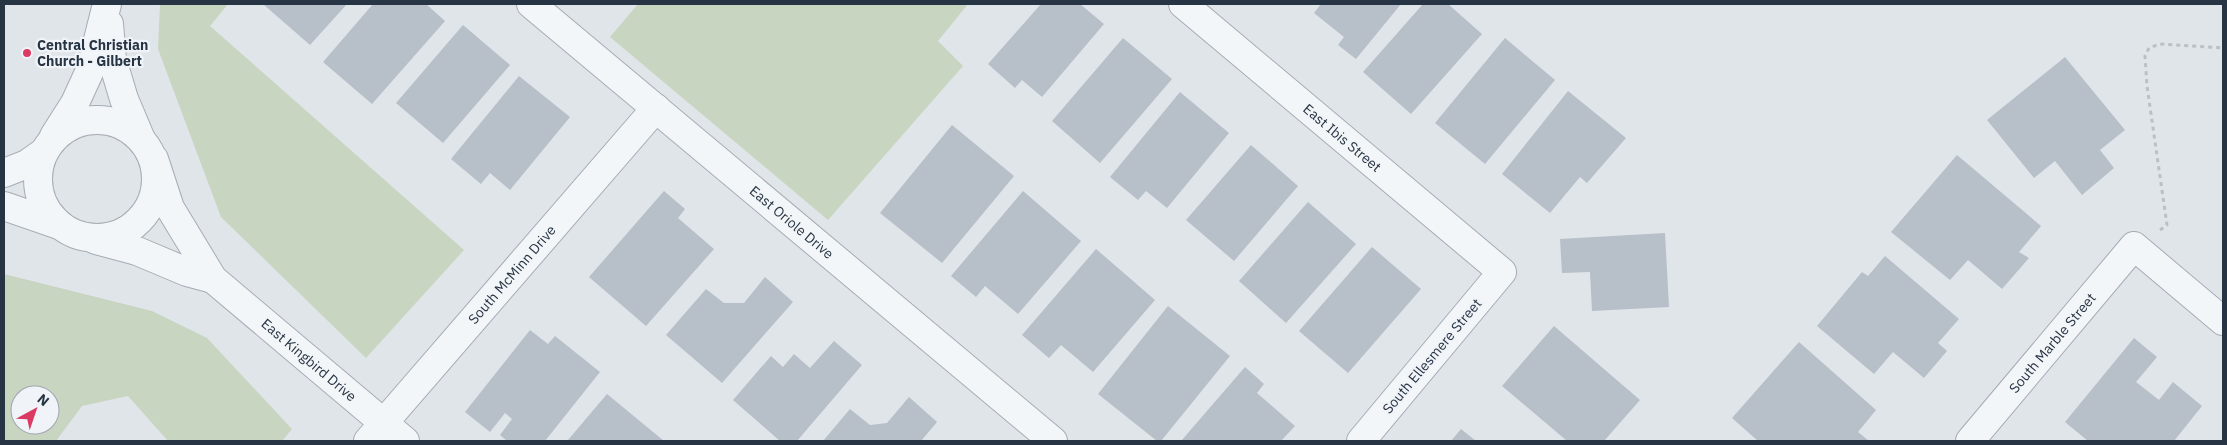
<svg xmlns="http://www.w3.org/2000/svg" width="2227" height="445" viewBox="0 0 2227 445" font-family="'IBM Plex Sans',sans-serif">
<rect width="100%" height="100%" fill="#e0e5ea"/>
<g fill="#c8d5c0" fill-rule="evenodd">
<path d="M160,4H228L210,26L464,250L366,358L221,217L158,49Z"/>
<path d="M638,4H968L938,41L963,66L828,220L610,37Z"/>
<path d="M4,274L152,311L207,338L292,429L282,441H168L128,396L82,406L56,441H4ZM20,395H50V425H20Z"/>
</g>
<g fill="#b7bfc9">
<path d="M263,4H347L310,45Z"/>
<path d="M373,4H426L445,21L372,104L323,62Z"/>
<path d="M1041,4H1080L1104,24L1042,97L1022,80L1015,88L988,64Z"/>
<path d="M1321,4H1401L1356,59L1338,45L1344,37L1314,13Z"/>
<path d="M1423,4H1448L1482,34L1411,114L1363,72Z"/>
<path d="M463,25L510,65L443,143L396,103Z"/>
<path d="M1123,38L1172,79L1100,163L1052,121Z"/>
<path d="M1505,38L1555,80L1485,164L1435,123Z"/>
<path d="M2065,57L2125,130L2100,150L2114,168L2082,195L2055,161L2034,178L1987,120Z"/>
<path d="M519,76L570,117L510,190L490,173L481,184L451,159Z"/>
<path d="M1568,91L1626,138L1587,183L1580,177L1550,213L1502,174Z"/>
<path d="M1180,92L1229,133L1167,208L1146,191L1138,200L1110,177Z"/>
<path d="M952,125L1014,176L942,263L880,213Z"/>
<path d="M1251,145L1298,186L1234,261L1186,220Z"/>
<path d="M1957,155L2041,226L2019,252L2029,258L2002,289L1968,260L1950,280L1891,232Z"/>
<path d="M664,191L685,209L678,218L714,249L646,326L589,277Z"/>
<path d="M1023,191L1081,241L1018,314L985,286L976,297L951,276Z"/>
<path d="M1308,202L1356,244L1286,323L1239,281Z"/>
<path d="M1665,233L1669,307L1592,311L1590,272L1562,273L1560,239Z"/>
<path d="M1372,247L1421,289L1348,373L1299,331Z"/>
<path d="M1096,249L1155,300L1093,372L1061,345L1049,358L1022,335Z"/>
<path d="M1885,256L1959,319L1938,343L1947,351L1924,378L1893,352L1874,374L1817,326L1862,272L1868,276Z"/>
<path d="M765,277L793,302L722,383L666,335L706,289L724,303H744Z"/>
<path d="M1168,306L1230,356L1161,441H1157L1098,394Z"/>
<path d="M1554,326L1640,400L1604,441H1567L1502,386Z"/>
<path d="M530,330L548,344L555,336L600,372L545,441H507L500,435L512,419L505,413L490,432L465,412Z"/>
<path d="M2134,338L2157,357L2136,382L2159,400L2173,382L2202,406L2174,441H2088L2065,422Z"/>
<path d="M834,341L862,365L797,441H780L733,400L771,356L783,367L794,354L810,368Z"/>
<path d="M1799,342L1876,410L1858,432L1869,441H1758L1732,418Z"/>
<path d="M1245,367L1264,384L1257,393L1295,426L1281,441H1181Z"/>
<path d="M607,394L664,441H569L568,440Z"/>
<path d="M909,397L937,422L921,441H823L850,409L870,425L887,423Z"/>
<path d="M1461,429L1476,441H1451Z"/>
</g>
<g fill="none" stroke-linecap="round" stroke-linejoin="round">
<g stroke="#a5acb5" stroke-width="30">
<g id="minor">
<path id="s1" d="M531,4L1053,441"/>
<path id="s2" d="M1183,4L1502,272L1361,441"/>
<path d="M109,24L112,59L124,99L140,137"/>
<circle cx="97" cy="179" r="59"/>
<path d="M54,136L75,103L91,68L107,4"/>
<path id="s3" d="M154,159L170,208L213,279L405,441"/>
<path d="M4,173L27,164L44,152"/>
<path d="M4,206L59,225"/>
<path d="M96,240L137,251L187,272L213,279"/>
<path id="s4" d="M368,441L656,108"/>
<path id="s5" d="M1970,441L2134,246L2223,321"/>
</g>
</g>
<path stroke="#bac0c6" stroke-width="3" stroke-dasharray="4 4" stroke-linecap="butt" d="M2160,230L2167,225L2147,86L2145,56L2149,48L2160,44L2223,48"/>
<use href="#minor" stroke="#f3f6f8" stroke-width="28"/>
</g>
<circle fill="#db3a62" stroke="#f0f4f8" stroke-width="2" cx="27" cy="53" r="5"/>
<g text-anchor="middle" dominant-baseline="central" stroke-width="4.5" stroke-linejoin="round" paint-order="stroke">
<g font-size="14" font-weight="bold" fill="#273444" stroke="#f0f4f8" text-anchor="start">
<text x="37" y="45">Central Christian<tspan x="37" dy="16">Church - Gilbert</tspan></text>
</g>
<g font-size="14" fill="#273444" stroke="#f0f4f8">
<text stroke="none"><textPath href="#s2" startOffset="208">East Ibis Street</textPath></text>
<text stroke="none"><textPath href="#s1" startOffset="340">East Oriole Drive</textPath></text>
<text stroke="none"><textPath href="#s4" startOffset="220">South McMinn Drive</textPath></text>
<text stroke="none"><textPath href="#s5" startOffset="128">South Marble Street</textPath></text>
<text transform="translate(1432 356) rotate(-50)">South Ellesmere Street</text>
<text stroke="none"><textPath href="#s3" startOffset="260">East Kingbird Drive</textPath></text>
</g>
</g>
<rect width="2227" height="445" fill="none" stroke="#273444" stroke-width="10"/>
<g transform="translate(35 410) rotate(40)"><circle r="24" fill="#f0f4f8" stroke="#a0a7b0"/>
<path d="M0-4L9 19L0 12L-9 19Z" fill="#db3a62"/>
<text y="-8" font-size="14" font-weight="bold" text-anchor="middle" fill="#273444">N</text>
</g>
</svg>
